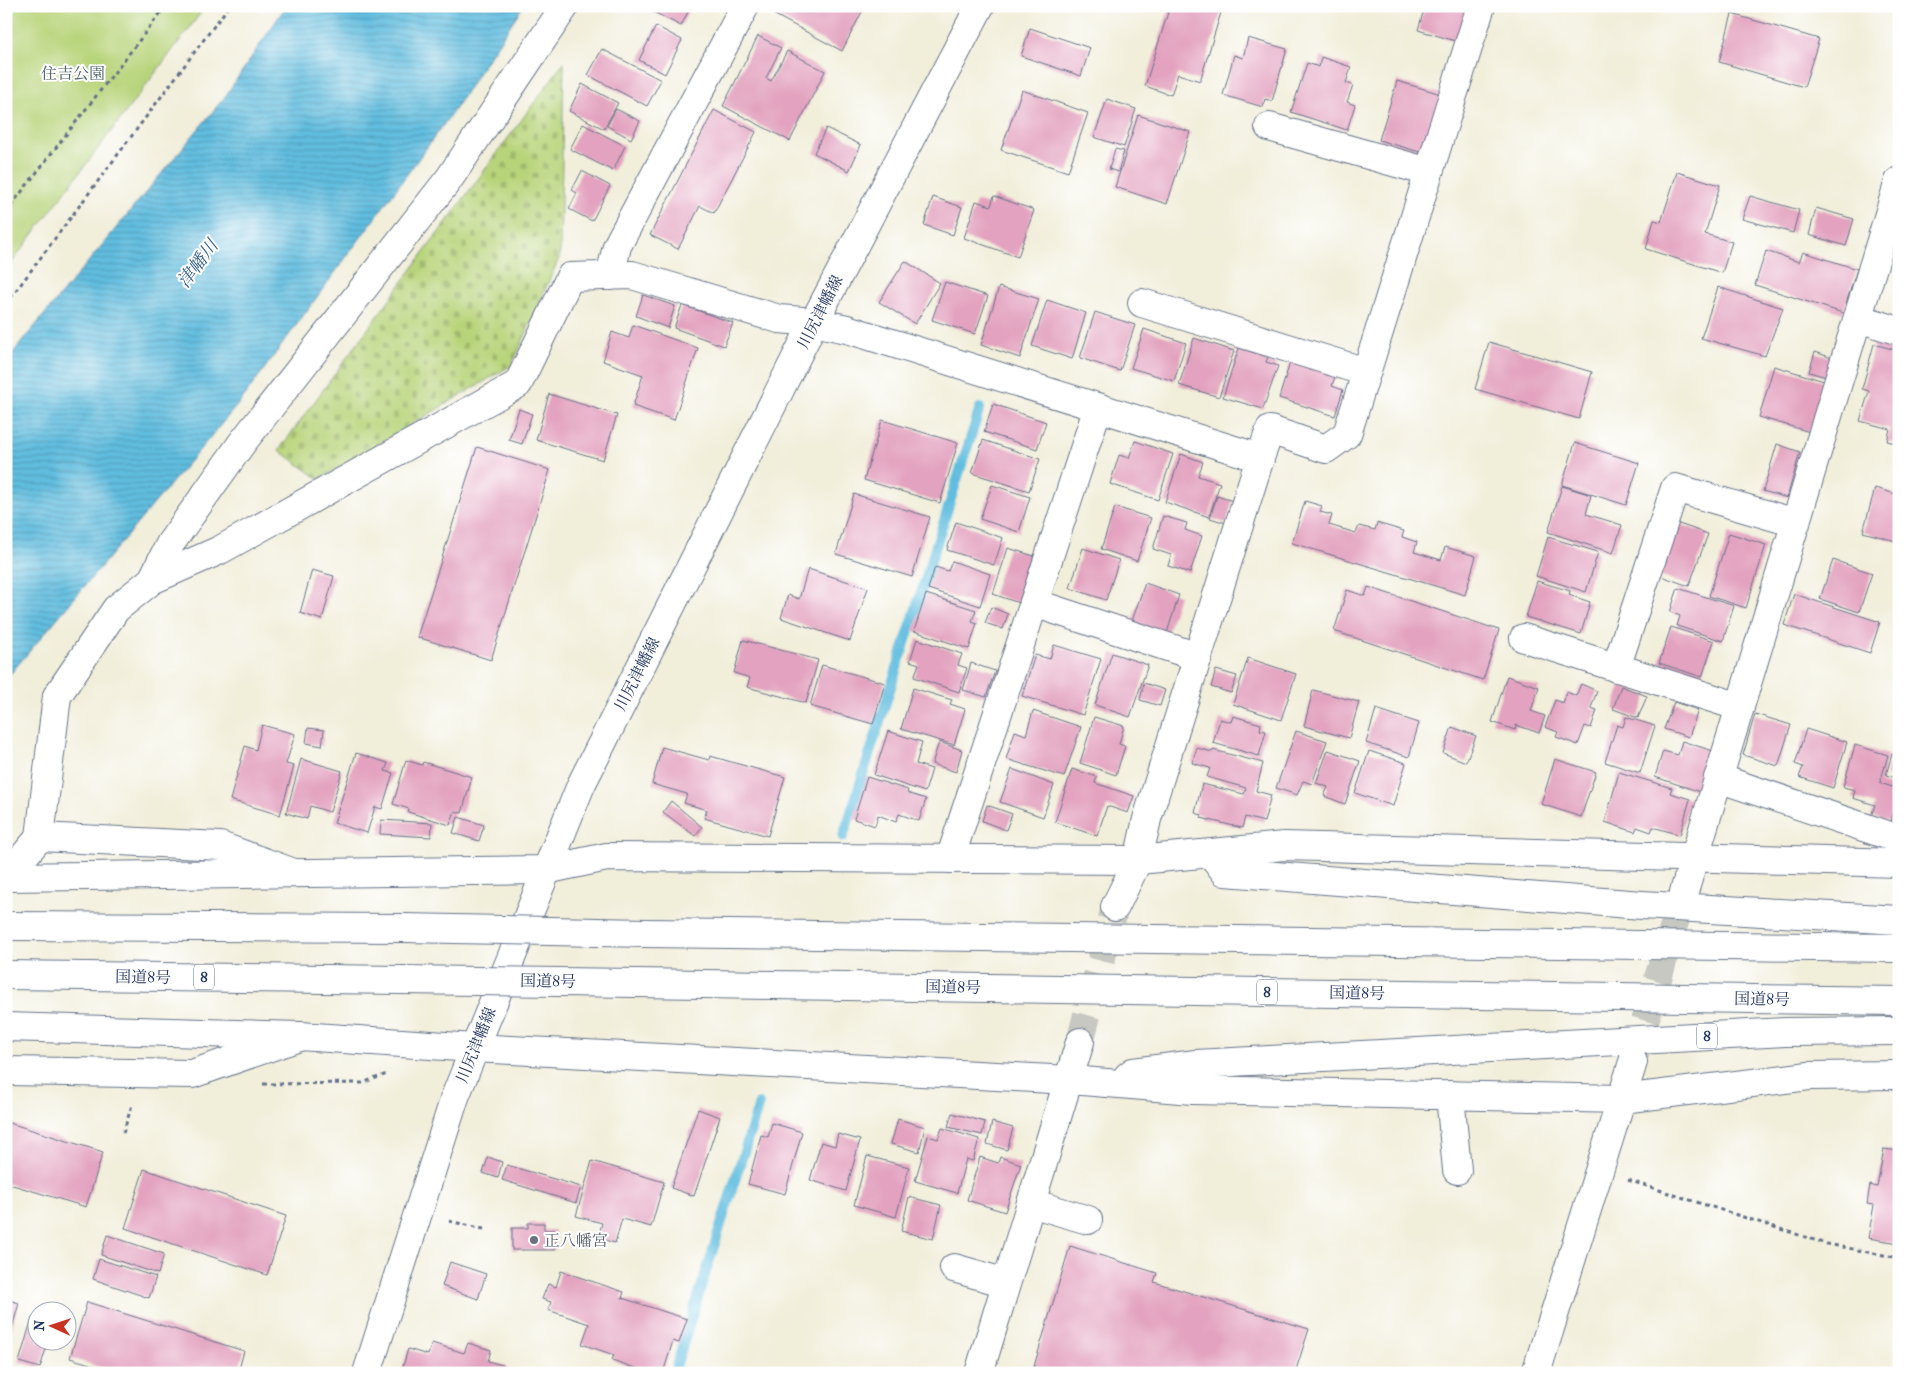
<svg xmlns="http://www.w3.org/2000/svg" width="1905" height="1379" viewBox="0 0 1905 1379" font-family="'IM FELL French Canon','Noto Serif JP',serif">
<defs>
<pattern id="cemetery-stones" width="16" height="16" patternUnits="userSpaceOnUse" patternTransform="scale(1.25)"><rect width="16" height="16" fill="#b8d47a"/><path d="M2 7V4a2 2 0 0 1 4 0v3zM10 15v-3a2 2 0 0 1 4 0v3z" fill="#9eb66c"/></pattern>
<pattern id="water-rules" width="6" height="5" patternUnits="userSpaceOnUse" patternTransform="scale(1.25)"><rect width="6" height="5" fill="#61bddf"/><path d="M0 2.5h6" fill="none" stroke="#4f9ab8"/></pattern>
</defs>
<rect width="100%" height="100%" fill="#fff"/>
<filter id="ink" filterUnits="userSpaceOnUse"><feTurbulence type="fractalNoise" baseFrequency=".02" numOctaves="2"/><feDisplacementMap in="SourceGraphic" scale="10" xChannelSelector="R" yChannelSelector="G"/><feConvolveMatrix kernelMatrix="1 2 1 2 8 2 1 2 1" color-interpolation-filters="sRGB"/></filter>
<filter id="wash" filterUnits="userSpaceOnUse"><feTurbulence type="fractalNoise" baseFrequency=".0096" numOctaves="4" result="noise"/><feDisplacementMap in="SourceGraphic" scale="20" xChannelSelector="R" yChannelSelector="G"/><feGaussianBlur stdDeviation="1.12" result="paint"/><feColorMatrix in="noise" values="0 0 0 0 0 0 0 0 0 0 0 0 0 0 0 0 0 1.4 0 .05"/><feComposite in="paint" operator="in"/></filter>
<g filter="url(#wash)">
<rect width="100%" height="100%" fill="#f1eeda"/>
<path fill="url(#cemetery-stones)" stroke="#6a826c" d="M564,62L560,256L512,365L319,479L279,450Z"/>
<path fill="#b8d47a" stroke="#6a826c" d="M6,6H206L6,270Z"/>
<path fill="url(#water-rules)" stroke="#3e769e" d="M286,6H523L452,113L240,402L6,679V361L224,98Z"/>
<g fill="none" stroke-linecap="round" stroke-linejoin="round">
<g stroke="#61bddf" stroke-width="10">
<path d="M843,837L980,408"/>
<path d="M674,1373L759,1104"/>
</g>
</g>
<g id="blocks">
<g fill="#e3a2bf">
<path d="M642,6H691L681,26Z"/>
<path d="M777,6H865L842,51L773,14Z"/>
<path d="M1170,6H1223L1200,81L1178,74L1171,95L1145,86Z"/>
<path d="M1425,6H1469L1459,42L1418,30Z"/>
<path d="M1732,14L1819,39L1804,87L1719,62Z"/>
<path d="M656,26L682,40L665,74L639,60Z"/>
<path d="M1030,28L1090,48L1081,76L1021,56Z"/>
<path d="M758,36L781,48L766,78L771,81L787,51L825,71L790,141L723,106Z"/>
<path d="M1248,38L1287,49L1272,101L1265,99L1263,107L1223,95L1234,55L1243,58Z"/>
<path d="M602,49L661,80L647,106L588,75Z"/>
<path d="M1321,57L1351,67L1346,83L1353,85L1347,102L1355,105L1347,130L1291,112L1307,63L1319,67Z"/>
<path d="M1397,81L1441,94L1423,153L1379,140Z"/>
<path d="M582,84L618,103L604,129L569,111Z"/>
<path d="M1022,90L1088,113L1068,172L1001,150Z"/>
<path d="M1107,99L1136,109L1124,147L1094,137Z"/>
<path d="M616,109L640,121L631,139L607,126Z"/>
<path d="M714,110L756,132L714,213L700,206L678,249L650,235Z"/>
<path d="M1138,115L1190,132L1167,204L1115,187Z"/>
<path d="M583,124L625,146L613,171L570,149Z"/>
<path d="M826,128L861,145L849,171L814,153Z"/>
<path d="M1115,149L1124,151L1118,172L1109,169Z"/>
<path d="M582,171L610,186L592,221L569,209L577,193L572,190Z"/>
<path d="M1677,172L1720,185L1705,234L1732,242L1722,273L1646,249L1654,220L1661,222Z"/>
<path d="M994,196L1034,210L1018,257L964,238L976,201L991,206Z"/>
<path d="M1750,196L1799,210L1793,233L1742,219Z"/>
<path d="M933,197L962,207L953,235L924,225Z"/>
<path d="M1816,208L1854,219L1846,246L1809,235Z"/>
<path d="M1766,251L1799,262L1803,252L1857,269L1843,313L1755,285Z"/>
<path d="M905,261L940,283L915,324L879,302Z"/>
<path d="M945,282L988,296L975,334L932,320Z"/>
<path d="M999,287L1039,299L1020,358L981,345Z"/>
<path d="M1718,287L1783,308L1765,356L1701,338Z"/>
<path d="M643,295L675,306L668,328L636,316Z"/>
<path d="M1047,300L1086,313L1072,359L1032,346Z"/>
<path d="M682,305L733,323L724,346L674,328Z"/>
<path d="M1095,312L1135,325L1120,371L1080,358Z"/>
<path d="M633,325L698,348L674,420L633,406L643,375L603,361L612,332L629,338Z"/>
<path d="M1144,329L1186,343L1174,381L1131,368Z"/>
<path d="M1194,338L1234,351L1219,397L1179,385Z"/>
<path d="M1489,342L1592,372L1579,419L1475,389Z"/>
<path d="M1874,344L1899,351V444L1887,441L1890,429L1860,421L1869,391L1862,389Z"/>
<path d="M1239,348L1268,357L1266,362L1278,366L1263,409L1223,397Z"/>
<path d="M1815,352L1832,358L1826,377L1809,372Z"/>
<path d="M1292,356L1337,370L1332,386L1343,390L1335,416L1279,398Z"/>
<path d="M1774,366L1824,381L1810,432L1759,417Z"/>
<path d="M549,394L617,415L603,460L536,440Z"/>
<path d="M993,404L1046,422L1037,449L984,432Z"/>
<path d="M519,409L532,414L522,444L509,440Z"/>
<path d="M882,420L958,443L940,503L864,480Z"/>
<path d="M983,440L1040,459L1029,491L972,473Z"/>
<path d="M1135,441L1173,454L1158,500L1110,484L1119,455L1129,458Z"/>
<path d="M1575,443L1639,463L1626,505L1562,485Z"/>
<path d="M1777,444L1800,452L1787,498L1763,491Z"/>
<path d="M477,447L550,470L491,660L417,637Z"/>
<path d="M1181,454L1203,462L1198,476L1220,483L1209,517L1165,502Z"/>
<path d="M992,485L1030,497L1019,532L980,519Z"/>
<path d="M1562,486L1591,495L1586,514L1622,525L1613,553L1548,532Z"/>
<path d="M1875,488L1899,495V542L1863,532Z"/>
<path d="M854,494L930,517L912,577L836,554Z"/>
<path d="M1217,496L1233,501L1226,523L1210,518Z"/>
<path d="M1305,501L1322,506L1320,512L1332,515L1329,525L1356,533L1359,526L1375,530L1377,523L1404,531L1402,537L1417,542L1414,552L1441,560L1445,547L1476,556L1465,595L1292,543Z"/>
<path d="M1115,507L1151,518L1137,561L1101,549Z"/>
<path d="M1163,516L1187,523L1185,530L1202,536L1190,573L1168,566L1171,555L1153,549Z"/>
<path d="M956,522L1003,538L994,565L947,550Z"/>
<path d="M1676,523L1708,534L1689,586L1658,575Z"/>
<path d="M1729,533L1766,545L1746,608L1709,596Z"/>
<path d="M1548,537L1598,552L1586,592L1536,576Z"/>
<path d="M1008,548L1034,556L1019,603L993,594Z"/>
<path d="M1083,548L1119,560L1106,600L1070,588Z"/>
<path d="M1833,560L1872,573L1859,612L1820,599Z"/>
<path d="M952,561L990,574L980,606L928,589L935,567L948,571Z"/>
<path d="M808,569L868,588L850,641L781,618L788,595L799,599Z"/>
<path d="M312,570L334,576L322,620L300,613Z"/>
<path d="M1537,581L1570,591L1569,595L1590,602L1581,634L1526,617Z"/>
<path d="M1145,583L1179,595L1166,636L1131,624Z"/>
<path d="M1368,587L1499,630L1483,680L1334,631L1347,590L1365,596Z"/>
<path d="M1678,588L1734,606L1723,641L1677,626L1680,616L1670,612Z"/>
<path d="M926,594L976,610L972,621L977,623L969,649L914,631Z"/>
<path d="M1794,594L1880,622L1870,653L1784,625Z"/>
<path d="M991,607L1008,614L1003,629L985,623Z"/>
<path d="M1671,627L1714,641L1702,677L1659,663Z"/>
<path d="M917,639L962,654L958,665L967,668L959,692L914,677L919,664L910,661Z"/>
<path d="M743,640L818,660L806,703L747,687L750,678L734,673Z"/>
<path d="M1054,645L1101,659L1083,715L1022,696L1035,655L1050,659Z"/>
<path d="M1112,653L1148,665L1130,717L1095,705Z"/>
<path d="M1248,658L1296,674L1281,720L1233,704Z"/>
<path d="M971,663L995,671L986,697L963,690Z"/>
<path d="M822,665L885,683L873,724L810,706Z"/>
<path d="M1216,670L1237,676L1231,693L1211,687Z"/>
<path d="M1507,676L1539,687L1531,711L1545,716L1539,733L1516,725L1515,730L1492,722Z"/>
<path d="M1144,683L1165,690L1160,706L1140,700Z"/>
<path d="M1581,684L1597,691L1591,708L1597,710L1591,728L1585,726L1578,745L1556,737L1558,732L1545,727L1555,700L1563,703L1567,692L1576,696Z"/>
<path d="M1621,686L1647,696L1638,718L1613,709Z"/>
<path d="M913,688L952,700L950,704L965,709L954,745L901,729Z"/>
<path d="M1313,690L1359,702L1349,738L1304,726Z"/>
<path d="M1674,702L1698,710L1689,737L1664,729Z"/>
<path d="M1376,709L1419,723L1409,757L1366,743Z"/>
<path d="M1033,711L1081,727L1064,777L1006,759L1015,731L1026,735Z"/>
<path d="M1755,714L1791,725L1778,766L1743,755Z"/>
<path d="M1233,716L1261,724L1260,730L1266,731L1259,756L1213,743L1220,719L1231,722Z"/>
<path d="M1094,717L1124,726L1119,744L1125,746L1116,775L1080,763Z"/>
<path d="M1626,717L1655,726L1640,773L1605,762L1617,725L1623,727Z"/>
<path d="M262,725L295,734L286,764L294,766L280,815L230,800L245,746L256,750Z"/>
<path d="M1452,727L1476,736L1466,762L1443,753Z"/>
<path d="M308,728L324,730L322,746L306,743Z"/>
<path d="M1806,729L1847,742L1833,788L1799,777L1803,767L1795,764Z"/>
<path d="M888,731L922,742L916,764L932,769L925,792L874,775Z"/>
<path d="M1296,731L1327,741L1312,784L1303,781L1297,795L1276,788Z"/>
<path d="M1682,741L1713,751L1701,792L1655,777L1663,751L1678,755Z"/>
<path d="M939,742L962,750L956,772L932,764Z"/>
<path d="M1855,745L1888,755L1880,783L1899,789L1891,822L1871,816L1875,805L1853,798L1855,790L1843,787Z"/>
<path d="M662,747L709,760L710,756L785,777L768,836L704,818L707,810L684,803L687,794L652,784Z"/>
<path d="M1197,748L1212,752L1213,750L1263,763L1256,791L1271,795L1264,822L1245,817L1242,828L1201,818L1202,815L1195,813L1202,784L1244,794L1246,788L1207,777L1210,768L1192,763Z"/>
<path d="M1328,750L1360,761L1345,804L1324,796L1328,787L1316,783Z"/>
<path d="M1369,751L1406,763L1393,806L1355,793Z"/>
<path d="M356,753L388,763L385,771L393,773L382,809L375,807L367,833L334,823Z"/>
<path d="M1892,754L1899,756V779L1886,775Z"/>
<path d="M301,759L342,771L330,812L310,806L307,819L286,813Z"/>
<path d="M1555,759L1596,772L1581,817L1541,804Z"/>
<path d="M406,760L422,765L423,762L472,777L462,813L455,811L450,825L408,812L409,809L393,804Z"/>
<path d="M1012,769L1054,785L1043,817L1000,802Z"/>
<path d="M1072,769L1097,777L1095,783L1134,796L1128,813L1107,806L1097,836L1055,822Z"/>
<path d="M1619,772L1672,788L1670,793L1690,799L1680,835L1653,827L1651,832L1637,827L1635,832L1605,822Z"/>
<path d="M867,777L908,790L907,793L926,799L919,821L899,814L896,822L878,815L875,826L854,819Z"/>
<path d="M671,801L702,827L695,836L663,812Z"/>
<path d="M987,805L1012,814L1006,830L982,821Z"/>
<path d="M458,817L484,825L479,841L453,833Z"/>
<path d="M381,820L432,823L431,837L380,834Z"/>
<path d="M698,1109L720,1117L694,1196L671,1188Z"/>
<path d="M952,1113L985,1122L982,1135L948,1127Z"/>
<path d="M898,1119L925,1127L919,1152L891,1144Z"/>
<path d="M6,1122L103,1152L86,1207L6,1183Z"/>
<path d="M992,1122L1013,1128L1007,1150L987,1144Z"/>
<path d="M772,1123L802,1132L785,1194L748,1184L761,1135L768,1137Z"/>
<path d="M942,1128L979,1139L973,1161L966,1159L957,1193L915,1181L928,1136L938,1139Z"/>
<path d="M838,1134L860,1140L846,1191L810,1180L821,1142L835,1146Z"/>
<path d="M1884,1149L1899,1151V1243L1868,1238L1874,1205L1867,1204L1870,1185L1877,1187Z"/>
<path d="M867,1156L909,1167L896,1217L854,1205Z"/>
<path d="M488,1157L502,1162L498,1178L483,1173Z"/>
<path d="M980,1157L998,1163L1000,1157L1021,1164L1005,1212L967,1200Z"/>
<path d="M592,1161L664,1182L651,1227L622,1219L615,1243L598,1238L602,1223L576,1216Z"/>
<path d="M507,1165L581,1187L576,1203L502,1180Z"/>
<path d="M144,1169L286,1216L267,1275L125,1228Z"/>
<path d="M909,1197L941,1205L933,1239L901,1231Z"/>
<path d="M528,1223H544V1230H555V1250H512V1228H528Z"/>
<path d="M107,1235L164,1254L158,1274L101,1255Z"/>
<path d="M1070,1246L1157,1273L1154,1282L1309,1329L1295,1373H1032Z"/>
<path d="M99,1259L156,1277L149,1298L93,1279Z"/>
<path d="M450,1262L486,1274L478,1299L442,1286Z"/>
<path d="M561,1271L624,1292L622,1298L687,1319L679,1343L673,1341L663,1373H649L612,1360L614,1355L582,1344L589,1324L548,1310L551,1302L542,1299L548,1284L556,1287Z"/>
<path d="M6,1299L19,1303L7,1346H6Z"/>
<path d="M87,1302L244,1351L238,1373H119L70,1358Z"/>
<path d="M32,1318L38,1319V1342H48L40,1368L19,1362Z"/>
<path d="M432,1343L464,1353L468,1343L491,1350L488,1361L506,1366L504,1373H401L408,1349L428,1355Z"/>
</g>
</g>
</g>
<g filter="url(#ink)">
<use href="#blocks" fill-opacity="0" stroke="#667289" stroke-width="1"/>
<g fill="none" stroke-linecap="round" stroke-linejoin="round">
<g stroke="#c6c8c1" stroke-width="28" stroke-dasharray="28 14" stroke-linecap="butt">
<path d="M1080,1042L1115,907"/>
<path d="M1633,1061L1684,892"/>
</g>
<g stroke="#667289" stroke-width="30">
<g id="minor">
<path d="M1269,127L1429,172"/>
<path d="M610,276L617,246L744,8"/>
<path d="M1142,303L1366,372"/>
<path d="M1858,318L1899,331"/>
<path d="M1260,458L1270,430L1326,449L1347,434L1481,6"/>
<path d="M152,580L170,544L242,443L449,179L565,6"/>
<path d="M1034,603L1198,657"/>
<path d="M1524,638L1740,707"/>
<path d="M1616,668L1675,488L1796,523"/>
<path d="M1718,778L1899,839"/>
<path d="M40,837L220,846L294,873"/>
<path d="M950,859L1098,407"/>
<path d="M6,877L40,837L57,696L116,609L152,580L220,550L518,384L570,277L632,275L779,319L814,322L847,329L1260,458L1147,819L1138,860L1115,907"/>
<path d="M1684,892L1899,181"/>
<path d="M6,1071L192,1074L299,1037"/>
<path d="M1450,1095L1457,1170"/>
<path d="M1031,1203L1088,1220"/>
<path d="M954,1268L1006,1283"/>
<path d="M979,1373L1080,1042"/>
<path d="M1536,1373L1633,1062"/>
</g>
</g>
<g stroke="#667289" stroke-width="30">
<path id="major" d="M367,1373L455,1097L581,785L814,322L980,6"/>
</g>
<g stroke="#667289" stroke-width="30">
<g id="highway">
<path d="M1212,855L1225,872L1642,905L1899,920"/>
<path d="M6,877L545,870L607,857L1138,860L1284,846L1899,863"/>
<path d="M6,926L405,928"/>
<path d="M646,933L1899,948"/>
<path d="M6,975L401,980"/>
<path d="M636,983L1899,1001"/>
<path d="M6,1027L300,1036L474,1048L1070,1080L1193,1090L1622,1099L1809,1076L1899,1075"/>
<path d="M1128,1076L1133,1072L1196,1064L1785,1032L1899,1031"/>
</g>
</g>
<g stroke="#667289" stroke-width="3" stroke-dasharray="4 4" stroke-linecap="butt">
<path d="M6,212L166,6"/>
<path d="M6,304L229,6"/>
<path d="M263,1084L362,1083L387,1074"/>
<path d="M123,1133L132,1105"/>
<path d="M1628,1180L1827,1244L1899,1258"/>
<path d="M449,1221L488,1230"/>
</g>
<use href="#minor" stroke="#fff" stroke-width="28"/>
<use href="#major" stroke="#fff" stroke-width="28"/>
<use href="#highway" stroke="#fff" stroke-width="28"/>
<g stroke="#667289" stroke-width="30" stroke-linecap="butt">
<g id="highway-bridge">
<path d="M405,928L646,933"/>
<path d="M401,980L636,983"/>
</g>
</g>
<use href="#highway-bridge" stroke="#fff" stroke-width="28"/>
</g>
</g>
<circle fill="#6b7280" stroke="#fff" stroke-width="2" cx="534" cy="1240" r="5"/>
<g text-anchor="middle" dominant-baseline="central" stroke-width="4" stroke-linejoin="round" paint-order="stroke">
<g fill="#fff" stroke="#5f6d8e" stroke-width="1">
<rect x="194" y="964.5" width="20" height="25" rx="4"/>
<rect x="1257" y="979.5" width="20" height="25" rx="4"/>
<rect x="1697" y="1023.5" width="20" height="25" rx="4"/>
</g>
<g font-size="15" font-weight="bold" fill="#1b2f5e">
<text x="204" y="977">8</text>
<text x="1267" y="992">8</text>
<text x="1707" y="1036">8</text>
</g>
<g font-size="16" fill="#4a6166" stroke="#fff">
<text x="73" y="73">住吉公園</text>
</g>
<g font-size="16" fill="#1b2f5e" stroke="#fff">
<text transform="translate(820 312) rotate(-63)">川尻津幡線</text>
<text transform="translate(637 674) rotate(-63)">川尻津幡線</text>
<text transform="translate(143 977) rotate(1)">国道8号</text>
<text transform="translate(548 981) rotate(1)">国道8号</text>
<text transform="translate(953 987) rotate(1)">国道8号</text>
<text transform="translate(1357 993) rotate(1)">国道8号</text>
<text transform="translate(1762 999) rotate(1)">国道8号</text>
<text transform="translate(476 1045) rotate(-68)">川尻津幡線</text>
</g>
<g font-size="16" fill="#5b616d" stroke="#fff" text-anchor="start">
<text x="544" y="1240">正八幡宮</text>
</g>
<g font-size="18" font-style="italic" fill="#34618b" stroke="#fff">
<text transform="translate(198 264) rotate(-53)">津幡川</text>
</g>
</g>
<rect width="1905" height="1379" fill="none" stroke="#fff" stroke-width="25"/>
<g transform="translate(52 1326) rotate(273)"><circle r="24" fill="#ffffff" stroke="#a4acbf"/>
<path d="M0-4L9 19L0 12L-9 19Z" fill="#c8321e"/>
<text y="-8" font-size="14" font-weight="bold" text-anchor="middle" fill="#1b2f5e">N</text>
</g>
</svg>
